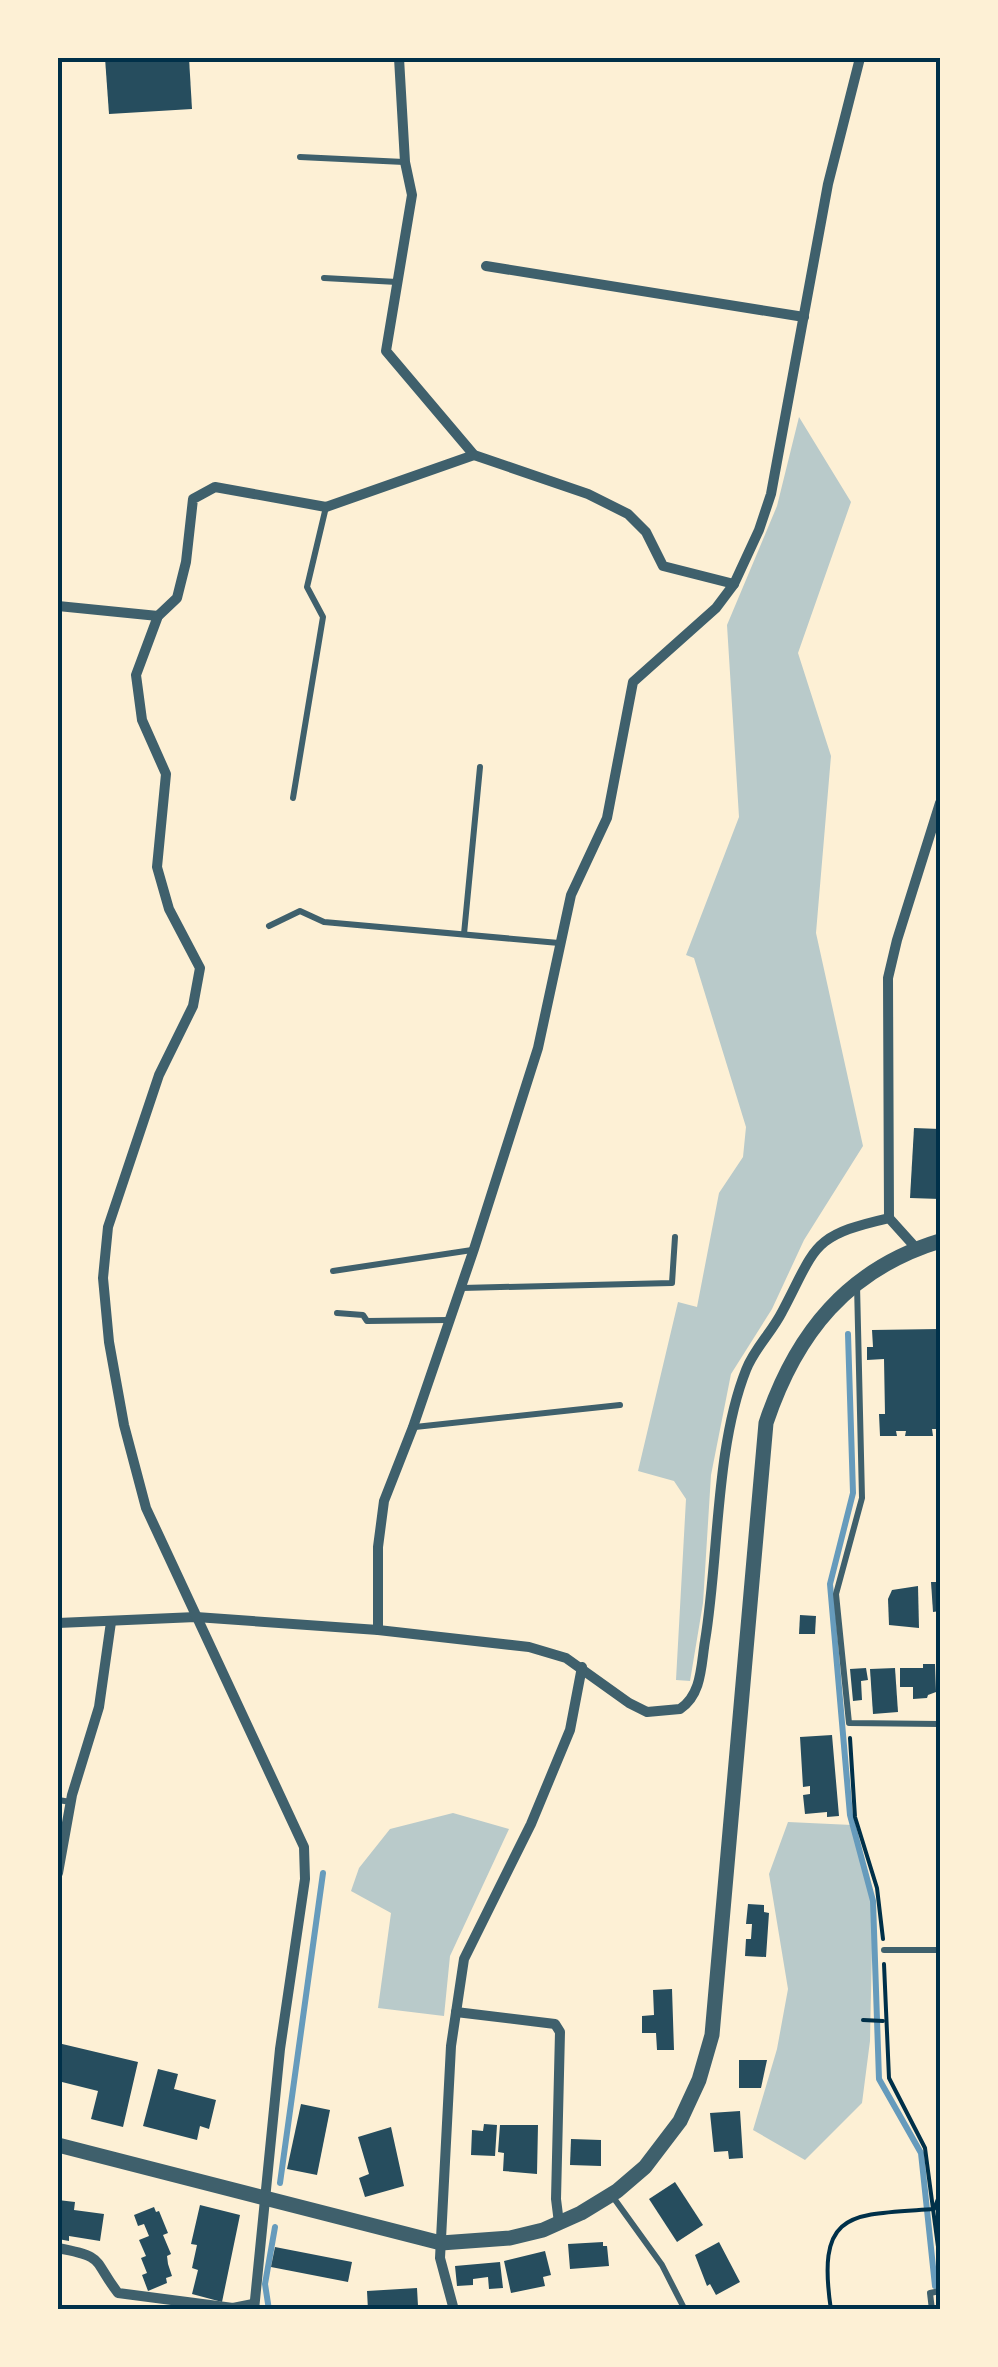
<svg xmlns="http://www.w3.org/2000/svg" width="998" height="2367" viewBox="0 0 998 2367" font-family="Cabin,sans-serif">
<rect width="100%" height="100%" fill="#fdf0d5"/>
<g fill="#b9caca">
<path d="M799,417L851,502L798,653L831,756L816,933L863,1146L804,1240L772,1309L731,1374L711,1475L703,1603L690,1681L676,1680L686,1499L674,1481L638,1471L678,1302L697,1307L719,1193L743,1157L746,1127L694,958L686,955L739,817L727,625L777,506Z"/>
<path d="M453,1813L509,1829L450,1956L444,2016L378,2008L391,1913L351,1891L359,1868L390,1829Z"/>
<path d="M788,1822L852,1825L873,1901L870,2041L862,2103L805,2160L753,2130L777,2049L788,1989L769,1874Z"/>
</g>
<g fill="none" stroke-linecap="round" stroke-linejoin="round">
<g stroke="#669bbc" stroke-width="6">
<path d="M848,1334L853,1493L830,1584L850,1815L873,1901L879,2079L921,2153L935,2286"/>
<path d="M280,2183L323,1873"/>
<path d="M939,2308V2310"/>
<path d="M269,2310L265,2284L275,2227"/>
</g>
</g>
<g fill="#264d5e">
<path d="M105,58H189L192,109L109,114Z"/>
<path d="M914,1128L940,1129V1199L910,1198Z"/>
<path d="M940,1329V1429H932L933,1436H905L906,1431H896L897,1436H880L879,1414H885L884,1359L867,1360V1347H873L872,1330Z"/>
<path d="M931,1582H940V1611L933,1612Z"/>
<path d="M918,1586L919,1628L889,1625L888,1599L892,1590Z"/>
<path d="M800,1615L816,1616L815,1634H799Z"/>
<path d="M923,1664H935L936,1692L928,1695L927,1698L913,1699V1687H900V1668H923Z"/>
<path d="M866,1668L868,1680L861,1681L862,1700L853,1701L850,1669Z"/>
<path d="M895,1668L898,1712L873,1714L870,1669Z"/>
<path d="M832,1735L839,1816L827,1817V1812L805,1814L803,1795L810,1794V1786L803,1787L800,1737Z"/>
<path d="M748,1904L764,1905V1912L769,1913L766,1957L745,1956L746,1939H751L752,1924H746Z"/>
<path d="M672,1989L674,2050H657L656,2033H642V2016L654,2015L653,1990Z"/>
<path d="M58,2043L138,2062L123,2127L91,2119L98,2091L58,2081Z"/>
<path d="M739,2060H767L761,2088H739Z"/>
<path d="M158,2069L178,2074L174,2089L216,2100L209,2129L200,2126L197,2140L143,2126Z"/>
<path d="M301,2104L330,2110L317,2175L287,2169Z"/>
<path d="M740,2111L743,2158L729,2159L728,2151L714,2152L710,2113Z"/>
<path d="M484,2124L497,2125L495,2156L471,2155L472,2130L483,2131Z"/>
<path d="M500,2125H538L537,2174L503,2171L504,2153L498,2152Z"/>
<path d="M391,2127L404,2186L365,2197L359,2178L369,2174L358,2137Z"/>
<path d="M571,2139L601,2140V2166L570,2165Z"/>
<path d="M675,2182L703,2225L677,2242L649,2199Z"/>
<path d="M58,2200L75,2202L74,2210L104,2214L100,2241L69,2236V2241L58,2239Z"/>
<path d="M200,2205L240,2215L222,2302L192,2294L198,2270L192,2268L197,2245L191,2244Z"/>
<path d="M154,2207L156,2212L159,2211L168,2233L163,2235L171,2254L167,2256L168,2264L172,2276L166,2278L167,2283L148,2291L142,2275L147,2273L141,2258L146,2256L139,2240L149,2236L144,2224L138,2226L134,2215Z"/>
<path d="M603,2242V2246H607L609,2266L570,2269L568,2244Z"/>
<path d="M719,2242L740,2282L716,2295L710,2284L707,2286L695,2255Z"/>
<path d="M275,2247L352,2262L348,2282L271,2267Z"/>
<path d="M545,2251L551,2275L543,2277L545,2286L511,2293L504,2261Z"/>
<path d="M500,2262L503,2288L489,2289L488,2277L473,2279V2285L457,2286L455,2266Z"/>
<path d="M417,2288L418,2306L427,2305V2310H368L367,2291Z"/>
</g>
<g fill="none" stroke-linecap="round" stroke-linejoin="round">
<g stroke="#003049" stroke-width="4">
<path d="M850,1738L855,1817L877,1888L883,1939"/>
<path d="M884,1964L889,2078L925,2148L940,2262"/>
<path d="M863,2020L883,2021"/>
<path d="M831,2310C816,2209 850,2215 934,2209L940,2194"/>
</g>
<g stroke="#3f606c" stroke-width="6">
<path d="M300,157L404,162"/>
<path d="M324,278L397,282"/>
<path d="M293,798L323,617L307,587L326,507"/>
<path d="M269,926L300,911L324,922L559,943"/>
<path d="M464,934L480,767"/>
<path d="M333,1271L472,1250"/>
<path d="M857,1285L862,1498L836,1594L849,1723L940,1724"/>
<path d="M462,1288L672,1283L675,1237"/>
<path d="M337,1313L363,1315L367,1321L448,1320"/>
<path d="M415,1427L620,1405"/>
<path d="M58,1800L71,1802"/>
<path d="M884,1950H940"/>
<path d="M613,2197L662,2265L685,2310"/>
<path d="M932,2310L930,2293L940,2291"/>
</g>
<g stroke="#3f606c" stroke-width="10">
<path d="M399,58L405,162L412,195L386,351L474,455L588,494L628,514L646,532L663,566L734,584"/>
<path d="M486,266L804,317"/>
<path d="M58,606L158,616"/>
<path d="M889,1218L888,978L897,940L940,803"/>
<path d="M58,1623L196,1617L378,1630L529,1647L566,1658L629,1703L647,1712L680,1709C702,1695 701,1665 705,1641C719,1557 715,1448 746,1370C754,1349 772,1332 782,1312C817,1246 810,1236 889,1218L916,1248"/>
<path d="M378,1630V1547L384,1501L413,1427L474,1249L538,1048L571,895L607,818L633,682L716,608L734,584L759,530L771,494L828,184L860,58"/>
<path d="M58,1873L72,1795L99,1707L111,1622"/>
<path d="M456,2012L555,2024L560,2032L556,2199L559,2223"/>
<path d="M58,2248C106,2257 92,2259 118,2293L233,2308L253,2304"/>
<path d="M254,2310L280,2049L305,1879L304,1847L146,1508L124,1425L109,1342L103,1278L108,1227L159,1075L193,1006L200,968L169,909L157,867L166,774L142,720L136,675L158,616L177,598L186,562L193,499L215,487L326,507L474,455"/>
<path d="M454,2310L440,2258L451,2046L464,1959L531,1824L570,1730L582,1667"/>
</g>
<path stroke="#3f606c" stroke-width="15" d="M58,2145L441,2243L510,2238L543,2230L581,2213L617,2191L645,2167L680,2121L699,2080L712,2035L766,1423C796,1333 848,1269 940,1241"/>
</g>
<rect width="998" height="2367" fill="none" stroke="#fdf0d5" stroke-width="120"/>
<rect x="60" y="60" width="878" height="2247" fill="none" stroke="#003049" stroke-width="4"/>
</svg>
